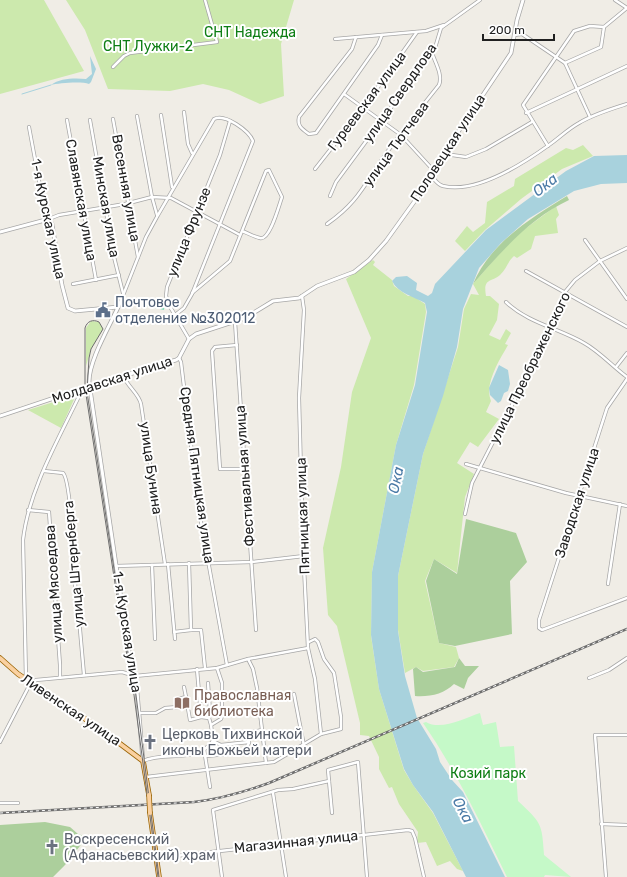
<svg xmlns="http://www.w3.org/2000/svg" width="627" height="877" viewBox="0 0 627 877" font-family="Rubik,sans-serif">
<rect width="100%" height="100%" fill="#f0ede6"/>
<g fill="#cce9ad">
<path d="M0,0H44L84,71L0,94Z"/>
<path d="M66,0H294L281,44L284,96L260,104L229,90L203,84L170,91L108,89L85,30Z"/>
<path d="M583,145L593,156L562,169L521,199L485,230L465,251L455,241L467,226L473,232L485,223L487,202L514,186L515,179L566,148L573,150Z"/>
<path d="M556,206L559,215L556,219L558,233L535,236L531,249L517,258L514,256C508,261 506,270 500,275C490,283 483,278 486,296H490L499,304L497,320L489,335L500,340L506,329L511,333L505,344L508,345C499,361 484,384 491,401L486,412L499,419L478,447L470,442L457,463L474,474L465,497L457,573L434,559L425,581L439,643L456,647L459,658L454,667L423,671L416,667L405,673L398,630V576L423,454L458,347L464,309L471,294L479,295L473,284L514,237Z"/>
<path d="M373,260L375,262L373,265L392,280L394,286L408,296H413L425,304L426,312L414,385L396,445L372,572L371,636L379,689L404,770L413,785L433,813L463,871L457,869L450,861L437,866L426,842L417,843L418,832L399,804L392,787L389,788L379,769V757L369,736L360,735V723L337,626L328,615L323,548L341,467L352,392L371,338L346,279Z"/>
<path d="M91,321L99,322L103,329L91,349L86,366V328Z"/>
<path d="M76,395L61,428L28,410Z"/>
</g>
<g fill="#accf9c">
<path d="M567,196L569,200C529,219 502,251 473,284C490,243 531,218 567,196Z"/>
<path d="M466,519L516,533L527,562L510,581L512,634L455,646L439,643L426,581L434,559L457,574Z"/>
<path d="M459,658L465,666H479L468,678L464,689L454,684C444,694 430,697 415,696L413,669L416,667L423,672L455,667Z"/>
<path d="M45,822L70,827L78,834L87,837L65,865L53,877H0V825Z"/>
</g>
<path fill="#c5f9c8" d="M480,713L483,725L496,722L500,747L514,746L518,801C541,823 542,822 544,855L571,877L545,875L544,877H507C481,824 457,772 423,723L426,722C441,731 465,718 480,713Z"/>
<path fill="#86ddb9" d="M143,297L165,302L164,310L142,305Z"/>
<g fill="#a8d2dd">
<path d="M90,56L96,69L91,82L89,84C82,81 58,83 51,85C60,78 75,78 86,79L92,74Z"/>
<path d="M627,155V183L601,184L574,191L528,219L501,243L479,268L463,309L457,347L443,396L423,454L398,576V631L405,676L417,718L436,749L440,762L452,780L463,792L505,877H466L433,812L413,785L404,769L379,689L371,635L372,572L396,445L415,385L427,312L425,303C414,297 398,293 392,281L396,277L407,276L417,283L416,290L428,296L432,293L435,284L486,230L566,171L594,156Z"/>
<path d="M499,365L508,370L510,384L508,391L504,393L501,401L498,403L490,395L489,388Z"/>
</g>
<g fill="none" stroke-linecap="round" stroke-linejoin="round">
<path stroke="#a8d2dd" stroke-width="1" d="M22,94L51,85"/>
<g stroke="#a7a7a7" stroke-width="4">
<g id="minor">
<path d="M615,0L627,8"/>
<path d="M514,35L522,34L565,63L590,117"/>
<path d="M356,37L352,49L299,117C297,126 302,129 309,134L316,133L378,45L382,35"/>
<path d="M335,39L426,31L444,25"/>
<path d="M565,63L601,47L604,27L627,8"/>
<path d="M113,67L124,56L130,53L217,42L205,0"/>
<path d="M344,94L401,135L435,172"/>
<path d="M184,112L188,144L192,153"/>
<path d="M526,113L627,66"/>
<path d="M161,115L172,187"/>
<path d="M137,116L152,197L157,215"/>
<path d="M113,119L138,257"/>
<path d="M67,120L96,280"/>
<path d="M90,120L114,257L123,293"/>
<path d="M29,127L46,218"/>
<path d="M548,146L523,105L574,31L590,26L604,27"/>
<path d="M445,154L466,157L486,149L532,122"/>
<path d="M315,169L363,108L417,32"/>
<path d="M432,177C435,180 438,185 443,186C476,194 524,163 549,145C559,138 568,129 579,123C594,114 611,109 627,104"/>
<path d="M330,196L336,182L435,48L441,28L480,0"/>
<path d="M49,219L59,215L125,204L152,197L171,198L240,235"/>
<path d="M327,224C357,203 363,187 383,158C400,133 420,109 439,85C443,75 435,62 432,53"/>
<path d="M585,240L627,299"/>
<path d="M526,271L627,327"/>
<path d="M73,284L119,275"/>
<path d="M192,293L230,261L266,171L269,170L282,197C279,205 270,241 260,238C254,237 248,233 242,231"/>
<path d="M302,296L304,310L299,398L303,547L308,648L315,679L321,734"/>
<path d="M506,302C528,323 558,328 584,343C600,352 612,366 627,377"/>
<path d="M120,303L146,237L158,215L214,119C225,113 249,131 253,141L192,294L184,308L175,315"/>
<path d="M235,322L256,630"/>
<path d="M189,339L169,305L166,296L167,287L220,155L230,121"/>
<path d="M237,345L215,347L212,351L220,469H245"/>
<path d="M179,358L181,362L199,511L227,665"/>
<path d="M616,367L627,353"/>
<path d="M124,377C128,387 139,394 141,404L165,564"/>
<path d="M627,379L607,408L539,620V628L542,630L627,598"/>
<path d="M466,464L566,493L627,506"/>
<path d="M44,471L63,473C71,480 76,581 75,597L78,607L84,675"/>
<path d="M28,510L49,512L60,665V677"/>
<path d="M465,514L472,483L535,360L565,292L575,280L600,261L627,248"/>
<path d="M189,563L191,630H201L205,668"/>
<path d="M168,564L175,639"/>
<path d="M152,565L155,639"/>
<path d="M116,566L252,562L304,556"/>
<path d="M608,584L620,504"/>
<path d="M174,632L191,630"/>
<path d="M248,659L253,669L257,688L266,763"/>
<path d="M197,669L201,717L209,718L211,725"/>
<path d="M589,678L609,670L627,658"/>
<path d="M26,679L23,540C29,488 60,437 82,390"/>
<path d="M208,683L210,712L209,718"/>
<path d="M294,694L304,746"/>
<path d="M186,697L190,720L201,717"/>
<path d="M140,713H156L165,708L178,707V699L186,697L184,687"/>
<path d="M213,741L211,725L221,719L222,716V683L217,668"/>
<path d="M0,742L28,688L36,680L122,672L135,676L217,668L248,659L308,648"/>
<path d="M204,749L210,787"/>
<path d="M206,756L228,754L244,751L249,743V733L262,730"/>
<path d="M143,761C165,751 196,764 213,741L221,745L249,742"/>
<path d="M146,777L274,762L321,734L341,729V717L334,673L324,659L318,642L315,639L309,642"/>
<path d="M273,793L286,877"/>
<path d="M0,803H18"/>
<path d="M332,813L328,770L358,762L367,877"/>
<path d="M601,824L627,825"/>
<path d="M157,858L408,830L412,831L415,838L424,877"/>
<path d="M222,877L213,810L278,790L293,789L329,781"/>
<path d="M606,877L595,735H627"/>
</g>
</g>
<g stroke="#a7a7a7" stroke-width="4.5">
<g id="tertiary">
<path d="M0,232L49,219L52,224L62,285L68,308L75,311L118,307"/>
<path d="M120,303C111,324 89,359 89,382L128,646L137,691L143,761"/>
<path d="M0,416L87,387L176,360L179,358L189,339L196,334L245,318L273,301L299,298L317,286L354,272L369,260L386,241L432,177L456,135L511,53L517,20L523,0"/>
</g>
</g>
<g stroke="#996303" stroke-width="5.5">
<g id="primary">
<path d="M0,658L18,674L103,731L143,761L149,795"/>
<path d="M150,813L159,877"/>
</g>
</g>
<use href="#minor" stroke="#fff" stroke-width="2.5"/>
<use href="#tertiary" stroke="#fff" stroke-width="3"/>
<use href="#primary" stroke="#fad1a1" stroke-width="4"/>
<path stroke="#6e6e6e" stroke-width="1" d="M158,877L134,695L120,616L85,388V328C87,321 93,319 99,322L103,329L91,349L89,358L87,392L121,615L136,695L159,877"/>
<g stroke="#6e6e6e" stroke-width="2.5">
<path id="rail" d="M0,813L194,802C220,799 244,792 269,783L627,629"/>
</g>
<use href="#rail" stroke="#fff" stroke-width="1" stroke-dasharray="3" stroke-linecap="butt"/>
<g stroke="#996303" stroke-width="5.5" stroke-linecap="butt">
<path id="primary-bridge" d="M149,795L150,813"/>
</g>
<use href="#primary-bridge" stroke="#fad1a1" stroke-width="4"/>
</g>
<defs>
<g id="civic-bare" transform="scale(1.2)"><path d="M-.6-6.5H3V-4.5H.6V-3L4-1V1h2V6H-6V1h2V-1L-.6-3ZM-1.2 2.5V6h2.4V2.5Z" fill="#5c6f8a" stroke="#fff" stroke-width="2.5" paint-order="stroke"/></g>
<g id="library-bare" transform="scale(1.2)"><path d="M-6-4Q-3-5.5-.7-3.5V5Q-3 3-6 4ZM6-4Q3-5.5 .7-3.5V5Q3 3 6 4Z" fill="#8d6e63" stroke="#fff" stroke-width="2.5" paint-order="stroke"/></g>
<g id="church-bare" transform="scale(1.2)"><path d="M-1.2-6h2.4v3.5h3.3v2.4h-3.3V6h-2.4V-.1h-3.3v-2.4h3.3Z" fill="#6b7280" stroke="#fff" stroke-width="2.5" paint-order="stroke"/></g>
</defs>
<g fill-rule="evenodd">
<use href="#civic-bare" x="103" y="310"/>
<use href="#library-bare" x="182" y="703"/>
<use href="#church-bare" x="150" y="742"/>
<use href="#church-bare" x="52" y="847"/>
</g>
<g text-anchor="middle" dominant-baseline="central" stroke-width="4" stroke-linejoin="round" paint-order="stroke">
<g font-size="14" fill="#0e7e14" stroke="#fff">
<text x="250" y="32">СНТ Надежда</text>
<text x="148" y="46">СНТ Лужки-2</text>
<text x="488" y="773">Козий парк</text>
</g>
<g font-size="14" fill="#202020" stroke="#fff">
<text transform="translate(400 93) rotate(-55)">улица Свердлова</text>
<text transform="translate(367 101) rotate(-53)">Гуреевская улица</text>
<text transform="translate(396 144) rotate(-54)">улица Тютчева</text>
<text transform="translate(448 148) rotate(-57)">Половецкая улица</text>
<text transform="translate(126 188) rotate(80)">Весенняя улица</text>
<text transform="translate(81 200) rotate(80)">Славянская улица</text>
<text transform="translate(106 207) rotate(80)">Минская улица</text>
<text transform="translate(48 219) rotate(78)">1-я Курская улица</text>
<text transform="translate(189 232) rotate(-68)">улица Фрунзе</text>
<text transform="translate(530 368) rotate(-64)">улица Преображенского</text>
<text transform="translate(112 380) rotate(-18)">Молдавская улица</text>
<text transform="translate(151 468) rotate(82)">улица Бунина</text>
<text transform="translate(197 475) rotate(82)">Средняя Пятницкая улица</text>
<text transform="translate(245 476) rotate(-94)">Фестивальная улица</text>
<text transform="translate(577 503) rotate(-72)">Заводская улица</text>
<text transform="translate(303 516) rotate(-92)">Пятницкая улица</text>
<text transform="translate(74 564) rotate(-95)">улица Штернберга</text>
<text transform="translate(54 584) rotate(-94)">улица Мясоедова</text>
<text transform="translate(127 632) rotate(81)">1-я Курская улица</text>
<text transform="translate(71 710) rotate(34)">Ливенская улица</text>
<text transform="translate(296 842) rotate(-6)">Магазинная улица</text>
</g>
<g font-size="14" fill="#4e5e75" stroke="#fff" text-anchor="start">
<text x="115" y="302">Почтовое<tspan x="115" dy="16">отделение №302012</tspan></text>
</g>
<g font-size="14" fill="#785e54" stroke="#fff" text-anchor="start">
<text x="194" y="695">Православная<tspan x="194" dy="16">библиотека</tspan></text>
</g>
<g font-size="14" fill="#5b616d" stroke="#fff" text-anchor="start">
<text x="162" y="734">Церковь Тихвинской<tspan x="162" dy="16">иконы Божьей матери</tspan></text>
<text x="64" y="839">Воскресенский<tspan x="64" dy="16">(Афанасьевский) храм</tspan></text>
</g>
<g font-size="15" font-style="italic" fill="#4a7aa6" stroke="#fff">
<text transform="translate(545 185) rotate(-38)">Ока</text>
<text transform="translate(396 480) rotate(-78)">Ока</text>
<text transform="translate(463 810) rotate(62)">Ока</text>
</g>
</g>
<path d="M483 34v6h71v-6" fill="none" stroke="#202020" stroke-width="2"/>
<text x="489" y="34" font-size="12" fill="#202020" stroke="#ffffff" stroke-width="3" paint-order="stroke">200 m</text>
</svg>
